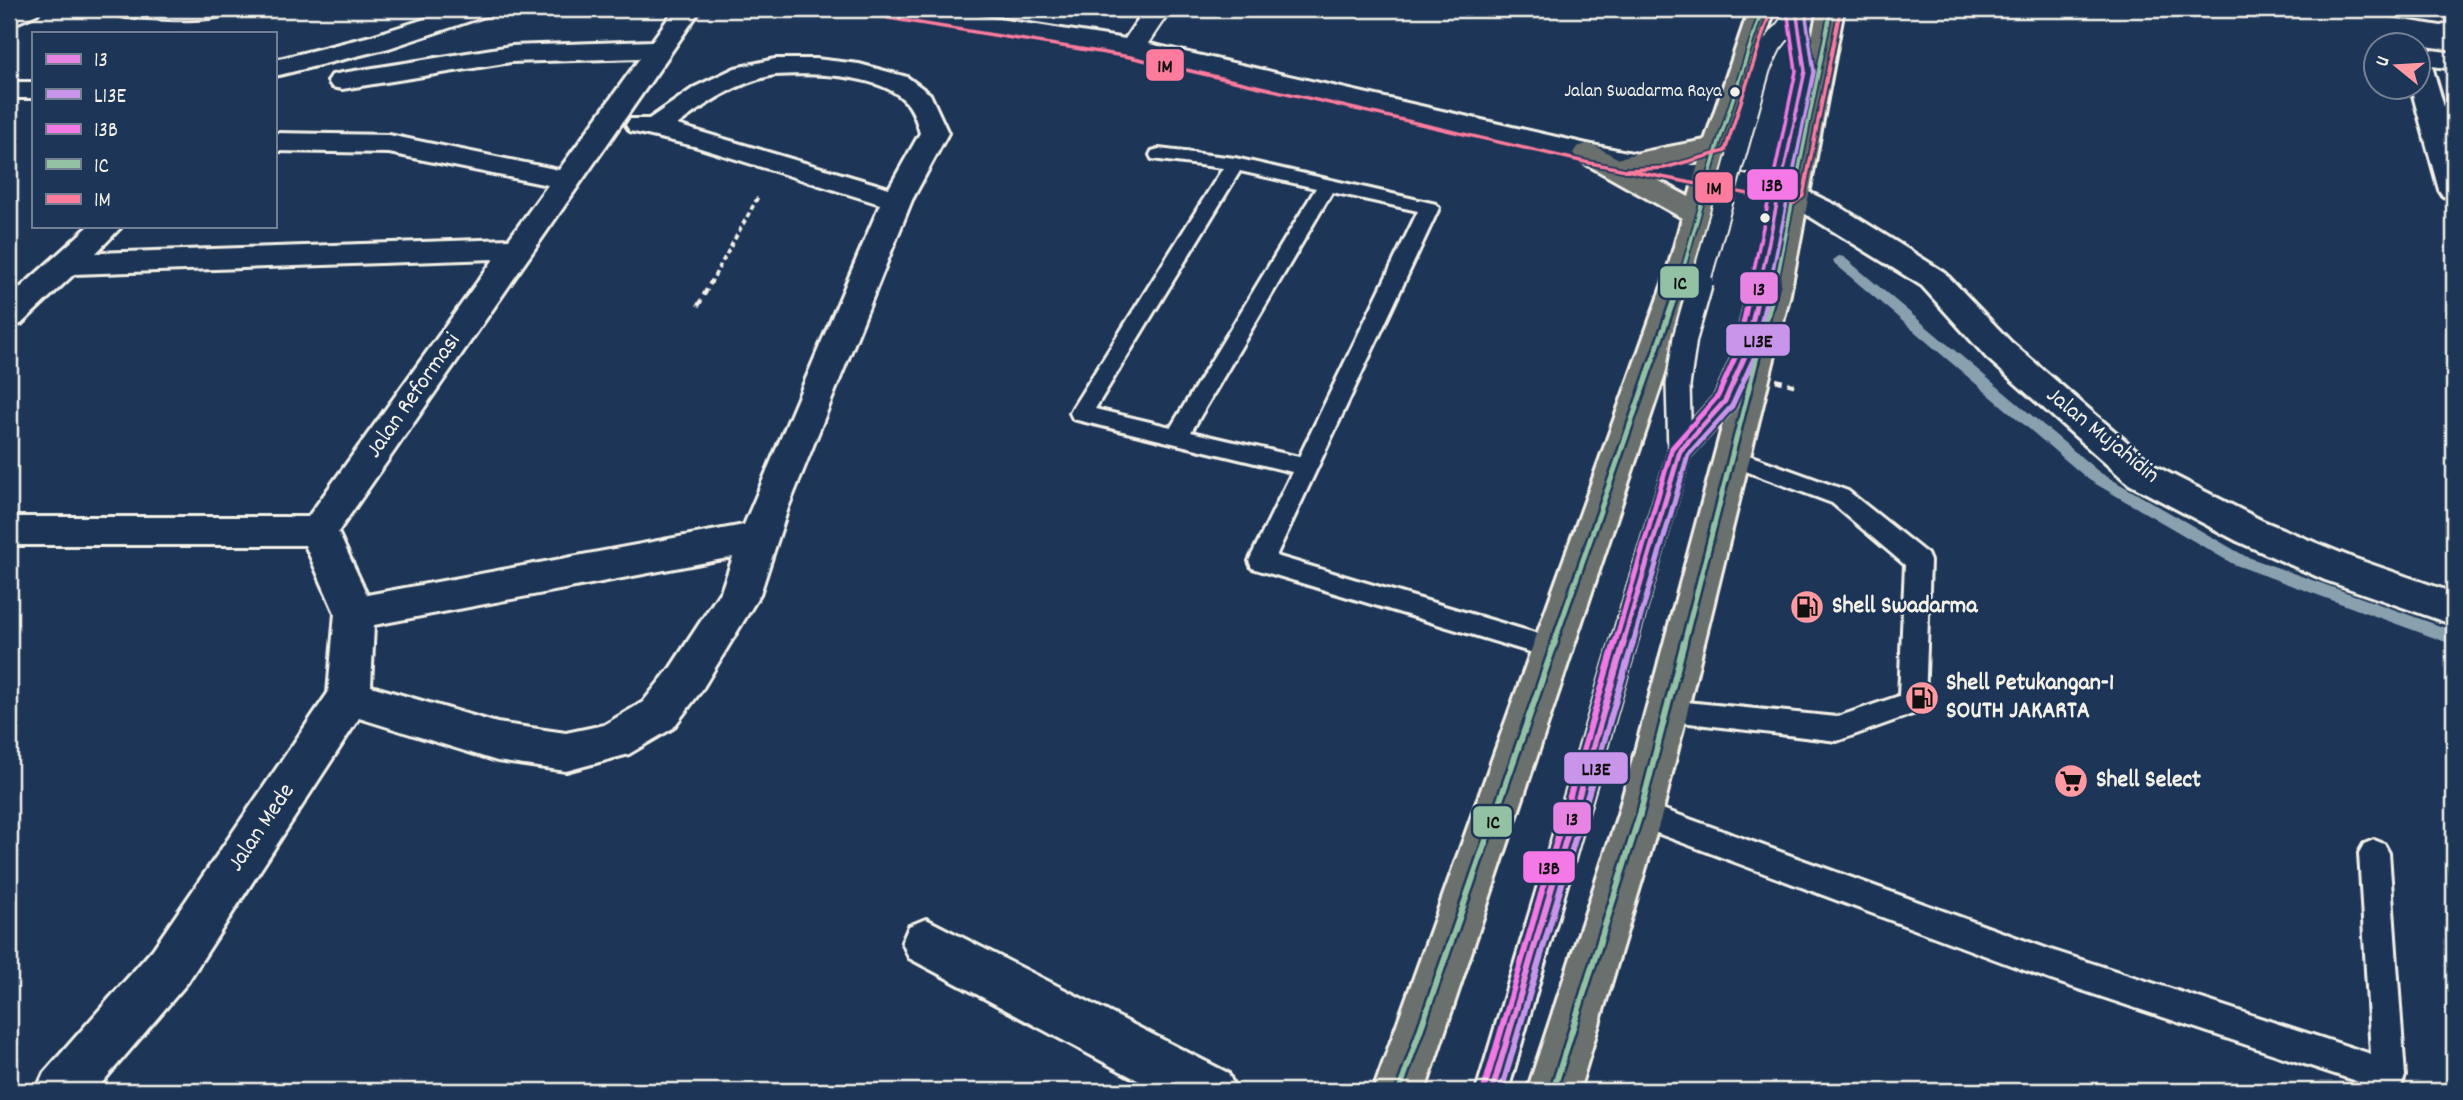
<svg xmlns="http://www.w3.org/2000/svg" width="2463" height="1100" viewBox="0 0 2463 1100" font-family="Dekko,sans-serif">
<rect width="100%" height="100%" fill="#1d3557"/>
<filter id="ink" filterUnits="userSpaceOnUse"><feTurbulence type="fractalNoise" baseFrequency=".0143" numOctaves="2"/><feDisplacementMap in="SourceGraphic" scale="14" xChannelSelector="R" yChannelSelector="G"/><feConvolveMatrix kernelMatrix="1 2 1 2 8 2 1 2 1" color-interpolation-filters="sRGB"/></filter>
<g filter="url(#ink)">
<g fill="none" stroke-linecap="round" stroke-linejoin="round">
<path fill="#89a1af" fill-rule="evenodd" d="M1839,256L1844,257L2099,472L2245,556L2454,631V645L2233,564L2089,480L1834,263L1833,260Z"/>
<g stroke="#f4f1e8" stroke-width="6">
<g id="lane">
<path d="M1159,149L1235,158L1436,204L1439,208L1276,556L1562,641L1566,648L1562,655L1553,659L1252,568L1249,561L1292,472L1073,419L1070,413L1073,407L1223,168L1152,159L1150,155L1152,151ZM1240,171L1316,188L1171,427L1095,409ZM1332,192L1418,211L1299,457L1191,432Z"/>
<path d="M1680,443L1688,445L1691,451L1508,1091H1476L1669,451L1672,445Z"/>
<path d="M1732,449L1848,491L1927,554L1930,561L1925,703L1921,711L1837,741L1656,719L1653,711L1656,703L1666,700L1837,717L1899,696L1905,565L1832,503L1724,463L1720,457L1724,451Z"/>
<path d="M1640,801L2051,950L2371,1054L2359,853L2364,844L2374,840L2384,844L2389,853L2405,1076L2401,1088L2386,1091L2051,980L1630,823L1626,814L1630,805Z"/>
</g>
</g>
<g stroke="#f4f1e8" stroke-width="6">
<g id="street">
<path d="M9,9H41L37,14L9,26Z"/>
<path d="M112,9H235L231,14C197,23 159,18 125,17L116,14Z"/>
<path d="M457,9H495L491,14L389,48L275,76V60L371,36Z"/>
<path d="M675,9H701L338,532L367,595L744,525L880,204L694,146L630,131L626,125L630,119H649L695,87L735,68L775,59H816L859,64L907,77L930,94L948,133L912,200L788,508L760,594L701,691L673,728L629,754L566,771L497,761L359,718L187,983L95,1091H36L44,1073L153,949L328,693L335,613L305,545H9V517H308L494,259L74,274L21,324L9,327V298L89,226H122L96,253L509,239L548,185L389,153L275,151V133L389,135L559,170L640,58L511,62L342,89L332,87L328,81L332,75L342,73L511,46L652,41ZM775,75C811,73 882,73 907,103C914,111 917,123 920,133L889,188L677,125C707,103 737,82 775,75ZM733,557L722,589L671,667L643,702L604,725L566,733L497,723L371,686L374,625Z"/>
<path d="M1145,9H1171L1141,54H1123L1119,48Z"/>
<path d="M2389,9H2451L2454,15L2450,20L2441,23L2392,15Z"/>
<path d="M2418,48L2454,53V69L2432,66L2454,141V199L2443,196L2439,190L2411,88H2418Z"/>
<rect x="9" y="82" width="24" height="16"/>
<path d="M1794,185L1842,208L1944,272L2011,342L2155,466L2263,521L2353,558L2454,593V625L2325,580L2237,541L2129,484L1987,358L1922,286L1783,200L1779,194L1783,188Z"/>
<path d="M926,919L1228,1073L1236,1091H1158L909,958L902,942L909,926Z"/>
</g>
</g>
<g stroke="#f4f1e8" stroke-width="6">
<path id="secondary" d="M876,9H935L1132,40L1587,144L1794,185L1805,188L1809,194L1805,200L1794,203L1587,162L1132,56L889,17L880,14Z"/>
</g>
<g stroke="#f4f1e8" stroke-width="6">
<g id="primary">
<path d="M1749,9H1775L1732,145L1698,275L1425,1091H1373L1666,275L1682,218L1577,159L1573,153L1577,147L1587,144L1597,147L1619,159C1625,154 1691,143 1705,140ZM1700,158L1689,197L1639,170Z"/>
<path d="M1818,9H1844L1790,294L1662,814L1579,1091H1527L1618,814L1758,294Z"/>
</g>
</g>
<path stroke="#f4f1e8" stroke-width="3.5" stroke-dasharray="5 3.5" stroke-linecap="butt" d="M710,284L758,197"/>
<path stroke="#f4f1e8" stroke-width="4.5" stroke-dasharray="7 5" stroke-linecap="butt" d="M698,306L711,282"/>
<use href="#lane" fill="#1d3557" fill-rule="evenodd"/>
<use href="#street" fill="#1d3557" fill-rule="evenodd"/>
<use href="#secondary" fill="#1d3557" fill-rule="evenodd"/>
<use href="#primary" fill="#6b706d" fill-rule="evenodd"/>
<g stroke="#f4f1e8" stroke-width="22" stroke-linecap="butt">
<g id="lane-bridge-far1">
<path d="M1700,284L1761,68L1772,45L1794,17"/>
<path d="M1760,284L1805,71L1803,46L1794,17"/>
</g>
</g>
<g stroke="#f4f1e8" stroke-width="28" stroke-linecap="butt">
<g id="lane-bridge">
<path d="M1680,451L1725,401L1745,356L1761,282"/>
<path d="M1680,451L1678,385L1685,338L1701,282"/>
</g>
</g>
<path stroke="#f4f1e8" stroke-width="4.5" stroke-dasharray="7 5" stroke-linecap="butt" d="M1776,380L1796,386"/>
<use href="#lane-bridge-far1" stroke="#1d3557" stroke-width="18"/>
<use href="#lane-bridge" stroke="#1d3557" stroke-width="23"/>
<g stroke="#1d3557" stroke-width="7">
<path id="bus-1-far2" d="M1760,284L1805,71L1796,9"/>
</g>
<g stroke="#1d3557" stroke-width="10">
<path id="bus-1-far1" d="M1623,643L1680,451L1725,401L1745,356L1761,282"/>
</g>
<g stroke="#1d3557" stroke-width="11">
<path id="bus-1" d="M1492,1091L1624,642"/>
</g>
<g stroke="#1d3557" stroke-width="7">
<path id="bus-2-far2" d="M1770,284L1814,72L1805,10"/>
</g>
<g stroke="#1d3557" stroke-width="10">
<path id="bus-2-far1" d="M1633,643L1688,455L1732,406L1754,358L1770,282"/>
</g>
<g stroke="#1d3557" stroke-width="11">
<path id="bus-2" d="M1501,1091L1633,642"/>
</g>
<g stroke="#1d3557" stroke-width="7">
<path id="bus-3-far2" d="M1751,284L1796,71L1787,9"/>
</g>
<g stroke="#1d3557" stroke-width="10">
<path id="bus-3-far1" d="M1615,643L1672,448L1718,396L1737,353L1752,282"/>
</g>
<g stroke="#1d3557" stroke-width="11">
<path id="bus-3" d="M1484,1089L1615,642"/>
</g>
<g stroke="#1d3557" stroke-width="7">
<g id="bus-4-far2">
<path d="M1679,284L1718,145L1762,9"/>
<path d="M1776,284L1831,9"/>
</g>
</g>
<g stroke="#1d3557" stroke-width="10">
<g id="bus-4-far1">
<path d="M1554,643L1680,282"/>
<path d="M1684,643L1776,282"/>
</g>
</g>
<g stroke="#1d3557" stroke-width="11">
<g id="bus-4">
<path d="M1399,1091L1555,642"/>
<path d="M1553,1091L1640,814L1684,642"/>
</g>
</g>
<g stroke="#1d3557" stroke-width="7">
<g id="bus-5">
<path d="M888,18L1130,57L1585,162L1794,203L1803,196L1840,11"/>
<path d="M1625,170L1664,168L1725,151L1770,12"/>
</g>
</g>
<use href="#bus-1-far2" stroke="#e783e2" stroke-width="3.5"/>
<use href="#bus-1-far1" stroke="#e783e2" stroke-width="5"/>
<use href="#bus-1" stroke="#e783e2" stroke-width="6"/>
<use href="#bus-2-far2" stroke="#c895ea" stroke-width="3.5"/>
<use href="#bus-2-far1" stroke="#c895ea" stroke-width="5"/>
<use href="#bus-2" stroke="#c895ea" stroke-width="6"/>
<use href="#bus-3-far2" stroke="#f478e5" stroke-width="3.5"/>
<use href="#bus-3-far1" stroke="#f478e5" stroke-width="5"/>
<use href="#bus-3" stroke="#f478e5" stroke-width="6"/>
<use href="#bus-4-far2" stroke="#93c1a4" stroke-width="3.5"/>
<use href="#bus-4-far1" stroke="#93c1a4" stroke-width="5"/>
<use href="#bus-4" stroke="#93c1a4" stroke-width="6"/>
<use href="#bus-5" stroke="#fd7c9d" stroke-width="3.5"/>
</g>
</g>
<defs>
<g id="fuel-disc" transform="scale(1.75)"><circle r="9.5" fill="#ff9aa2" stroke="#1d3557"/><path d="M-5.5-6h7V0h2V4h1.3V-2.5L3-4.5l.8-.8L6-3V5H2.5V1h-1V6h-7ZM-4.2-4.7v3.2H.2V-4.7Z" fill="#111"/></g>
<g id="supermarket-disc" transform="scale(1.75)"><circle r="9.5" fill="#ff9aa2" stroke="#1d3557"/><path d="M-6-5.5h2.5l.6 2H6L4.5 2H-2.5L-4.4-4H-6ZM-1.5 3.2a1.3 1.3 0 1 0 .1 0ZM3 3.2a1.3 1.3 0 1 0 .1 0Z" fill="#111"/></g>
</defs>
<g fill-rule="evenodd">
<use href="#fuel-disc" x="1807" y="607"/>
<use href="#fuel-disc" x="1922" y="698"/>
<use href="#supermarket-disc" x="2071" y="781"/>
</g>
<g fill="#f4f1e8" stroke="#1d3557" stroke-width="2.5">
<circle cx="1735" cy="92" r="6"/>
<circle cx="1765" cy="218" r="6"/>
</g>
<g text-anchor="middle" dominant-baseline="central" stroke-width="5" stroke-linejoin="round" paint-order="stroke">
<g font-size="19" fill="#f4f1e8" stroke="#1d3557" text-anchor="end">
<text x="1722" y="92">Jalan Swadarma Raya</text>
</g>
<g font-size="24" fill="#f4f1e8" stroke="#1d3557">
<text transform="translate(414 396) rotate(-55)">Jalan Reformasi</text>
<text transform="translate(2102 436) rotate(39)">Jalan Mujahidin</text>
<text transform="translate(262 828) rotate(-56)">Jalan Mede</text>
</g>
<g font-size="24" font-weight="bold" fill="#f4f1e8" stroke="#1d3557" text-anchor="start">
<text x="1832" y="607">Shell Swadarma</text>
<text x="1946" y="684">Shell Petukangan-1<tspan x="1946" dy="28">SOUTH JAKARTA</tspan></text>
<text x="2096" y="781">Shell Select</text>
</g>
</g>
<g stroke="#1d3557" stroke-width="2.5">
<rect x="1145" y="48" width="40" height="34" rx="7" fill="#fd7c9d"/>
<rect x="1746" y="168" width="53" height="33" rx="7" fill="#f478e5"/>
<rect x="1694" y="171" width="40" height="33" rx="7" fill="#fd7c9d"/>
<rect x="1659" y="265" width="41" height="34" rx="7" fill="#93c1a4"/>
<rect x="1739" y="271" width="40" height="34" rx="7" fill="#e783e2"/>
<rect x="1725" y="323" width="66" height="34" rx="7" fill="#c895ea"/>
<rect x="1563" y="751" width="66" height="34" rx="7" fill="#c895ea"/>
<rect x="1552" y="801" width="40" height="34" rx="7" fill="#e783e2"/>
<rect x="1472" y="805" width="41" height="33" rx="7" fill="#93c1a4"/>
<rect x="1522" y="850" width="54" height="34" rx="7" fill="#f478e5"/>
</g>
<g font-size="19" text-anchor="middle" font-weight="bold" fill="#111">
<text x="1165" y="72">1M</text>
<text x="1772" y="191">13B</text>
<text x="1714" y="194">1M</text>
<text x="1680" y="289">1C</text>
<text x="1759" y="295">13</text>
<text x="1758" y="347">L13E</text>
<text x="1596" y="775">L13E</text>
<text x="1572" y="825">13</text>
<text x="1493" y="828">1C</text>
<text x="1549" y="874">13B</text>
</g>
<rect width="2463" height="1100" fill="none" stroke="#1d3557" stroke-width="35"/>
<rect x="18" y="18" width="2428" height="1065" fill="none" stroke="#f4f1e8" stroke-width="2.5" filter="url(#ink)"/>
<rect x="32" y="32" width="245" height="196" fill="#1d3557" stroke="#738091" stroke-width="2"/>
<rect x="46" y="54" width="35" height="10" fill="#e783e2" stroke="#738091" stroke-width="2"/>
<text x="94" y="66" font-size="21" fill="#f4f1e8">13</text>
<rect x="46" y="89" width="35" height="10" fill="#c895ea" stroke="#738091" stroke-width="2"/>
<text x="94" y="102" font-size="21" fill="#f4f1e8">L13E</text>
<rect x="46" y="124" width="35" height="10" fill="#f478e5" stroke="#738091" stroke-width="2"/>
<text x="94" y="136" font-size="21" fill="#f4f1e8">13B</text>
<rect x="46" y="159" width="35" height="10" fill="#93c1a4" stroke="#738091" stroke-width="2"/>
<text x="94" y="172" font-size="21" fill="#f4f1e8">1C</text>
<rect x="46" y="194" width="35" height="10" fill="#fd7c9d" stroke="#738091" stroke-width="2"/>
<text x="94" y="206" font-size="21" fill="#f4f1e8">1M</text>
<g transform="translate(2397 66) rotate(288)"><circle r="33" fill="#1d3557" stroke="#738091" stroke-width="2"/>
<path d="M0-5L12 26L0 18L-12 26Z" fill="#ff9aa2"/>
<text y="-10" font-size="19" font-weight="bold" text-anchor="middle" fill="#f4f1e8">U</text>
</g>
</svg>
